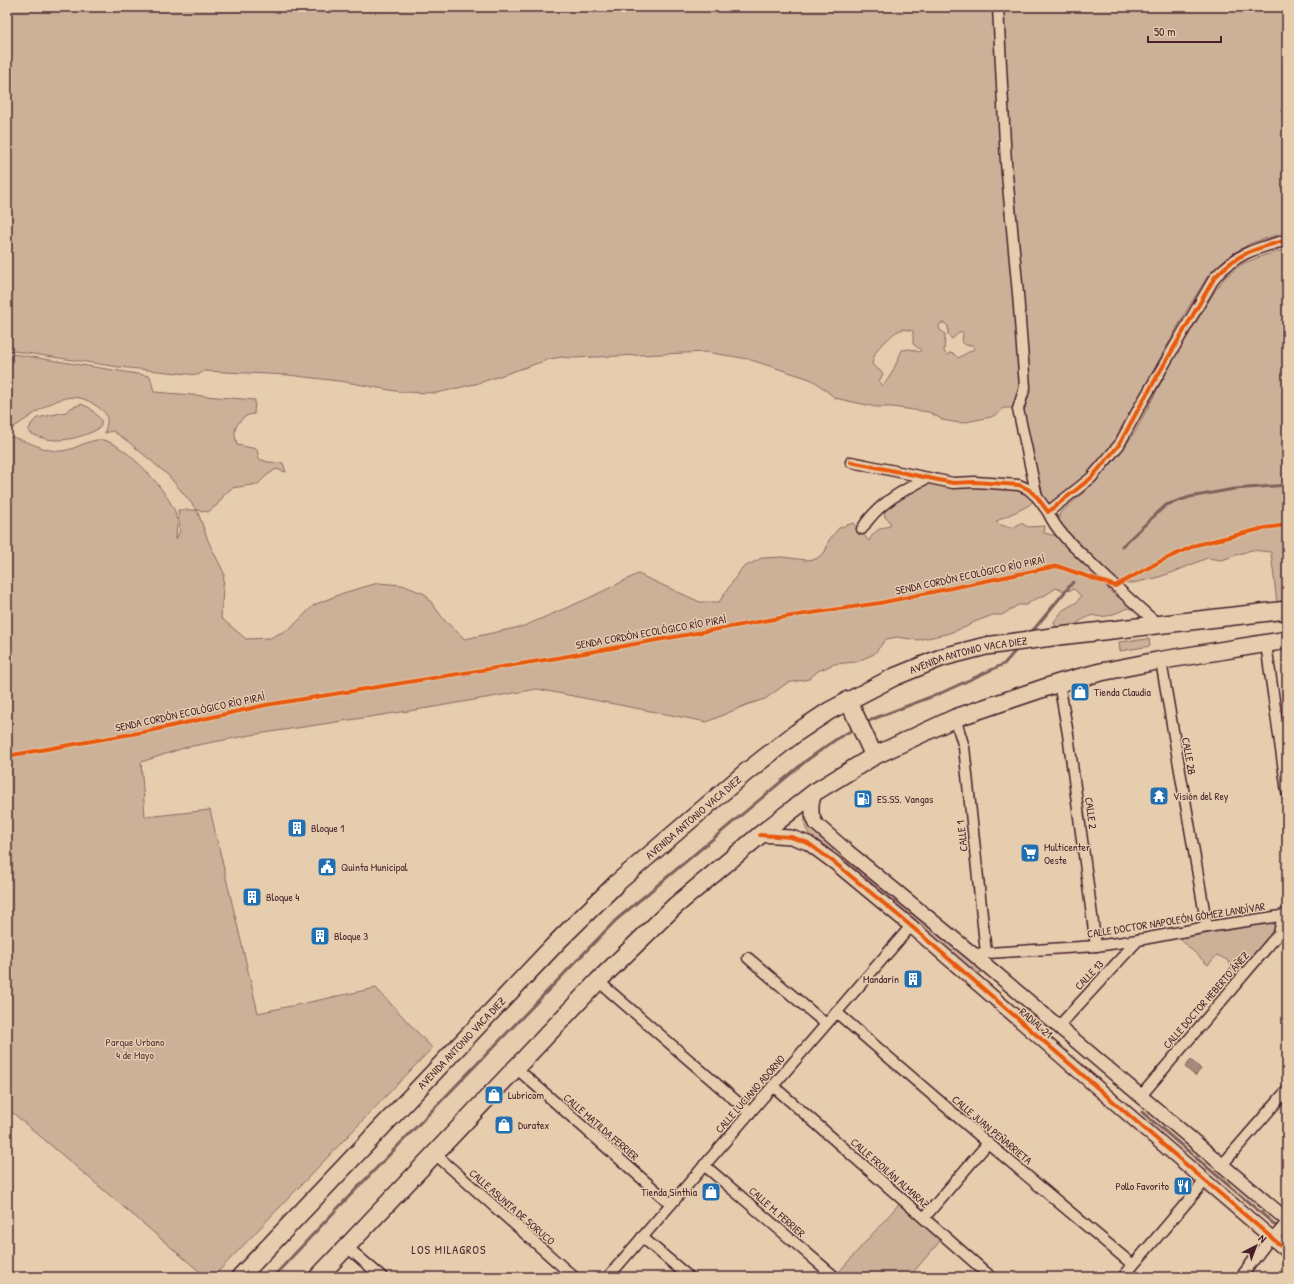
<svg xmlns="http://www.w3.org/2000/svg" width="1294" height="1284" viewBox="0 0 1294 1284" font-family="'Patrick Hand',sans-serif">
<rect width="100%" height="100%" fill="#e5cdae"/>
<filter id="ink" filterUnits="userSpaceOnUse"><feTurbulence type="fractalNoise" baseFrequency=".025" numOctaves="2"/><feDisplacementMap in="SourceGraphic" scale="8" xChannelSelector="R" yChannelSelector="G"/><feConvolveMatrix kernelMatrix="1 2 1 2 8 2 1 2 1" color-interpolation-filters="sRGB"/></filter>
<g filter="url(#ink)">
<g fill="#ccb199" stroke="#8b6862" fill-rule="evenodd">
<path d="M7,7H996L1023,386L1014,408H1003L999,413L991,417L961,423L953,422L943,420L929,412L892,407H876L835,398L817,383L810,379L748,359L706,352L573,358L561,357L550,359L479,383L437,393L401,392L346,382L289,375L204,371L198,375L119,367L7,350ZM941,323H944L948,326V335L952,339L961,331L963,333L962,342L966,345H973L974,349L958,358L954,354L950,353L947,355L944,352L945,334L940,330L939,326ZM903,329L913,331V344L921,350L919,352L910,349L902,350C897,361 891,379 882,386L879,381L883,374C880,369 876,369 872,364C875,351 877,348 887,340C894,334 893,333 903,329Z"/>
<path d="M1002,7H1287V232L1251,243L1229,256L1207,277L1184,315L1125,422L1121,435L1085,478L1057,501L1049,503L1044,502L1041,495L1023,414L1028,398L1008,127Z"/>
<path d="M1287,249V602L1277,603L1271,552L1251,550L1222,560L1207,558L1174,572L1156,578L1133,583H1120L1059,523V514L1083,493L1112,463L1134,434L1173,360L1215,291L1225,277L1242,264L1265,255Z"/>
<path d="M7,353L150,376L154,392L255,400L254,414C246,414 236,422 235,431C234,435 237,441 237,445L257,449L259,459L268,462L283,463L286,472L276,469L266,476L258,484L232,488L225,494L217,505L208,512L197,510L209,543L224,573L221,618L246,639L270,638L291,628L314,605L343,593L378,583L402,585L425,594L445,621L465,639L524,626L587,599L638,574L700,602H719L742,568L762,558L782,557L806,560L816,559L825,552L829,540L839,528L853,523L869,541C874,531 879,528 890,526V522L885,517L883,508L889,503L895,502L904,496L910,494L918,487L926,483L982,488L1006,487L1024,491L1034,500C1030,508 1005,515 996,522C1000,526 1006,526 1012,528L1021,523L1028,527L1045,526L1044,533L1060,537L1106,582L1108,589L1115,596H1119L1134,607C1119,609 1108,621 1092,615L1080,621L1074,626L1057,629L1054,622L1063,610L1077,602L1081,596L1074,589C1067,592 1062,591 1056,588L1044,596L1035,599L1026,605H1018L1002,615H993L974,622L966,627L946,634L918,640L897,637L886,639L874,654L856,662L834,664L818,671L809,679L787,683L765,699L746,705L707,722L537,689L428,708L251,735L187,747L141,762L145,817L210,810L258,1013L376,988L432,1048L213,1277H206L7,1108V436C24,439 39,449 56,451C73,453 87,438 103,440C126,444 170,493 176,515C178,523 176,531 176,539L180,531L178,510H197L168,475L130,443L113,431L105,433C108,417 110,415 95,405C64,382 36,416 10,429L7,428Z"/>
<path d="M81,404L90,408L101,420V426L98,429C77,440 48,446 28,431L32,423L37,418L66,412L71,408Z"/>
<path d="M1149,639L1150,646L1120,651L1119,642Z"/>
<path d="M808,808L833,846V850L830,853C815,841 797,830 808,808Z"/>
<path d="M850,861L982,970V972L976,974L846,864Z"/>
<path d="M1270,923L1275,925L1277,928L1232,984L1223,977L1232,966L1227,960L1217,955L1208,965L1179,938Z"/>
<path d="M899,1204L941,1240L909,1277H843L838,1273Z"/>
</g>
<path fill="#a8897a" stroke="#825f5a" d="M1191,1060L1201,1069L1196,1075H1194L1185,1067Z"/>
<g fill="none" stroke-linecap="round" stroke-linejoin="round">
<g stroke="#825f5a" stroke-width="3">
<path d="M1122,546L1166,505L1190,497L1234,489L1287,485"/>
<path d="M1030,634L1073,582"/>
<path d="M864,724L873,719L941,693L1004,664L1017,649"/>
<path d="M1142,1112L1287,1235"/>
<path d="M273,1277L335,1211L616,920L807,760L838,738L856,728"/>
</g>
<g stroke="#4a1f2b" stroke-width="13">
<g id="minor">
<path d="M998,7L1006,163L1018,294L1025,387L1018,409L1037,497"/>
<path d="M851,462L953,483L975,482L1019,485L1028,489L1037,497L1048,512L1091,478L1119,445L1140,406L1215,277C1239,252 1255,249 1287,240"/>
<path d="M1048,512C1057,532 1073,546 1089,561C1111,583 1135,604 1159,625"/>
<path d="M862,529C877,504 902,491 927,478"/>
<path d="M1266,644L1287,792"/>
<path d="M1161,661L1207,927"/>
<path d="M1059,683L1068,734L1096,946"/>
<path d="M955,718L964,747L986,953"/>
<path d="M973,954L1096,946L1138,940L1207,927L1287,915"/>
<path d="M748,958L826,1024"/>
<path d="M598,981L750,1113"/>
<path d="M836,1012L988,1143L1133,1265"/>
<path d="M1058,1027L1138,940"/>
<path d="M516,1068L671,1204"/>
<path d="M773,1086L991,1277"/>
<path d="M1140,1097L1275,938L1279,933L1283,915"/>
<path d="M435,1154L574,1277"/>
<path d="M704,1165L835,1277"/>
<path d="M1222,1165L1287,1090"/>
<path d="M924,1218L988,1143"/>
<path d="M642,1237L689,1277"/>
<path d="M347,1247L382,1277"/>
<path d="M608,1277L911,926"/>
<path d="M1123,1277L1205,1181"/>
<path d="M1241,1277L1271,1237L1277,1234L1287,1222"/>
</g>
</g>
<g stroke="#4a1f2b" stroke-width="16">
<g id="tertiary">
<path d="M815,792L812,804V814L816,824L846,850L973,954L1287,1220"/>
<path d="M760,835L791,837L808,843L835,863L911,926L1168,1149L1287,1251"/>
</g>
</g>
<g stroke="#4a1f2b" stroke-width="20">
<g id="trunk">
<path d="M848,700L874,756"/>
<path id="s1" d="M240,1277L560,939L618,882L745,773L796,733L829,711L894,677L943,657L986,646L1059,636L1287,610"/>
<path d="M318,1277L598,981L675,906L760,835L815,792L874,756L955,718L1059,683L1101,672L1157,661L1287,640"/>
</g>
</g>
<use href="#minor" stroke="#e5cdae" stroke-width="10"/>
<use href="#tertiary" stroke="#e5cdae" stroke-width="13"/>
<use href="#trunk" stroke="#e5cdae" stroke-width="17"/>
<g stroke="#e5cdae" stroke-width="6">
<g id="cycleway">
<path d="M851,462L953,483L975,482L1019,485L1028,489L1037,497L1048,512L1091,478L1119,445L1140,406L1215,277C1239,252 1255,249 1287,240"/>
<path d="M7,756L149,731L266,705L557,658L791,616L880,603L1057,566L1115,586L1161,561L1196,545L1265,528L1287,525"/>
<path d="M760,835L791,837L808,843L835,863L911,926L1168,1149L1287,1251"/>
</g>
</g>
<use href="#cycleway" stroke="#e8590c" stroke-width="4"/>
</g>
</g>
<defs>
<g id="shop-square" transform="scale(1)"><rect x="-9" y="-9" width="18" height="18" rx="4" fill="#1f6fb2" stroke="#e5cdae"/><path d="M-5-2.5h2.3a2.7 3.5 0 0 1 5.4 0H5L5.5 6h-11ZM-1.5-2.5h3a1.5 2.3 0 0 0-3 0Z" fill="#fff"/></g>
<g id="temple-square" transform="scale(1)"><rect x="-9" y="-9" width="18" height="18" rx="4" fill="#1f6fb2" stroke="#e5cdae"/><path d="M0-6L5-2H3V0L6.5 2.5H4V6H1.5V3h-3V6H-4V2.5H-6.5L-3 0V-2H-5Z" fill="#fff"/></g>
<g id="fuel-square" transform="scale(1)"><rect x="-9" y="-9" width="18" height="18" rx="4" fill="#1f6fb2" stroke="#e5cdae"/><path d="M-5.5-6h7V0h2V4h1.3V-2.5L3-4.5l.8-.8L6-3V5H2.5V1h-1V6h-7ZM-4.2-4.7v3.2H.2V-4.7Z" fill="#fff"/></g>
<g id="building-square" transform="scale(1)"><rect x="-9" y="-9" width="18" height="18" rx="4" fill="#1f6fb2" stroke="#e5cdae"/><path d="M-4-6H4V6H1V3H-1V6H-4ZM-2.5-4.3h1.7v1.8h-1.7ZM.8-4.3h1.7v1.8H.8ZM-2.5-1h1.7V.8h-1.7ZM.8-1h1.7V.8H.8Z" fill="#fff"/></g>
<g id="supermarket-square" transform="scale(1)"><rect x="-9" y="-9" width="18" height="18" rx="4" fill="#1f6fb2" stroke="#e5cdae"/><path d="M-6-5.5h2.5l.6 2H6L4.5 2H-2.5L-4.4-4H-6ZM-1.5 3.2a1.3 1.3 0 1 0 .1 0ZM3 3.2a1.3 1.3 0 1 0 .1 0Z" fill="#fff"/></g>
<g id="civic-square" transform="scale(1)"><rect x="-9" y="-9" width="18" height="18" rx="4" fill="#1f6fb2" stroke="#e5cdae"/><path d="M-.6-6.5H3V-4.5H.6V-3L4-1V1h2V6H-6V1h2V-1L-.6-3ZM-1.2 2.5V6h2.4V2.5Z" fill="#fff"/></g>
<g id="restaurant-square" transform="scale(1)"><rect x="-9" y="-9" width="18" height="18" rx="4" fill="#1f6fb2" stroke="#e5cdae"/><path d="M-5-6h1v4h1v-4h1v4h1v-4h1v5L-1.5 .5V6h-2V.5L-5-1ZM5-6V6H3V1.5H1.5Q1.5-4 5-6Z" fill="#fff"/></g>
</defs>
<g fill-rule="evenodd">
<use href="#shop-square" x="1080" y="692"/>
<use href="#temple-square" x="1159" y="796"/>
<use href="#fuel-square" x="863" y="799"/>
<use href="#building-square" x="297" y="828"/>
<use href="#supermarket-square" x="1030" y="853"/>
<use href="#civic-square" x="327" y="867"/>
<use href="#building-square" x="252" y="897"/>
<use href="#building-square" x="320" y="936"/>
<use href="#building-square" x="913" y="979"/>
<use href="#shop-square" x="494" y="1095"/>
<use href="#shop-square" x="504" y="1125"/>
<use href="#restaurant-square" x="1183" y="1186"/>
<use href="#shop-square" x="711" y="1192"/>
</g>
<g text-anchor="middle" dominant-baseline="central" stroke-width="3" stroke-linejoin="round" paint-order="stroke">
<g font-size="11" fill="#4a1f2b" stroke="#e5cdae">
<text transform="translate(970 575) rotate(-12)">SENDA CORDÓN ECOLÓGICO RÍO PIRAÍ</text>
<text transform="translate(651 632) rotate(-10)">SENDA CORDÓN ECOLÓGICO RÍO PIRAÍ</text>
<text stroke="none"><textPath href="#s1" startOffset="970">AVENIDA ANTONIO VACA DIEZ</textPath></text>
<text transform="translate(190 712) rotate(-12)">SENDA CORDÓN ECOLÓGICO RÍO PIRAÍ</text>
<text transform="translate(1189 756) rotate(80)">CALLE 2B</text>
<text transform="translate(1091 813) rotate(82)">CALLE 2</text>
<text stroke="none"><textPath href="#s1" startOffset="646">AVENIDA ANTONIO VACA DIEZ</textPath></text>
<text transform="translate(962 836) rotate(-97)">CALLE 1</text>
<text transform="translate(1176 920) rotate(-9)">CALLE DOCTOR NAPOLEÓN GÓMEZ LANDÍVAR</text>
<text transform="translate(1089 975) rotate(-47)">CALLE 13</text>
<text transform="translate(1206 1000) rotate(-49)">CALLE DOCTOR HEBERTO ÁÑEZ</text>
<text transform="translate(1036 1023) rotate(41)">RADIAL 21</text>
<text stroke="none"><textPath href="#s1" startOffset="322">AVENIDA ANTONIO VACA DIEZ</textPath></text>
<text transform="translate(750 1094) rotate(-49)">CALLE LUCIANO ADORNO</text>
<text transform="translate(601 1127) rotate(41)">CALLE MATILDA FERRIER</text>
<text transform="translate(992 1130) rotate(40)">CALLE JUAN PEÑARRIETA</text>
<text transform="translate(890 1173) rotate(41)">CALLE FROILÁN ALMARAZ</text>
<text transform="translate(512 1207) rotate(41)">CALLE ASUNTA DE SORUCO</text>
<text transform="translate(777 1212) rotate(41)">CALLE M. FERRIER</text>
</g>
<g font-size="11" fill="#4a1f2b" stroke="#e5cdae" text-anchor="start">
<text x="1094" y="692">Tienda Claudia</text>
<text x="1173" y="796">Visión del Rey</text>
<text x="877" y="799">ES.SS. Vangas</text>
<text x="311" y="828">Bloque 1</text>
<text x="1044" y="847">Multicenter<tspan x="1044" dy="13">Oeste</tspan></text>
<text x="341" y="867">Quinta Municipal</text>
<text x="266" y="897">Bloque 4</text>
<text x="334" y="936">Bloque 3</text>
<text x="899" y="979" text-anchor="end">Mandarín</text>
<text x="508" y="1095">Lubricom</text>
<text x="518" y="1125">Duratex</text>
<text x="1169" y="1186" text-anchor="end">Pollo Favorito</text>
<text x="697" y="1192" text-anchor="end">Tienda Sinthia</text>
</g>
<g font-size="11" fill="#5e353c" stroke="#e5cdae">
<text x="135" y="1042">Parque Urbano<tspan x="135" dy="13">4 de Mayo</tspan></text>
</g>
<g font-size="12" letter-spacing="1" fill="#4a1f2b" stroke="#e5cdae">
<text x="449" y="1249">LOS MILAGROS</text>
</g>
</g>
<rect width="1294" height="1284" fill="none" stroke="#e5cdae" stroke-width="24"/>
<rect x="12" y="12" width="1270" height="1260" fill="none" stroke="#4a1f2b" stroke-width="1.5" filter="url(#ink)"/>
<g transform="translate(1256 1246) rotate(42)" stroke="#e5cdae" stroke-width="3" paint-order="stroke">
<path d="M0-3L7 15L0 10L-7 15Z" fill="#4a1f2b"/>
<text y="-6" font-size="11" font-weight="bold" text-anchor="middle" fill="#4a1f2b">N</text>
</g>
<path d="M1148 36v6h73v-6" fill="none" stroke="#4a1f2b" stroke-width="2"/>
<text x="1154" y="36" font-size="12" fill="#4a1f2b" stroke="#e5cdae" stroke-width="3" paint-order="stroke">50 m</text>
</svg>
